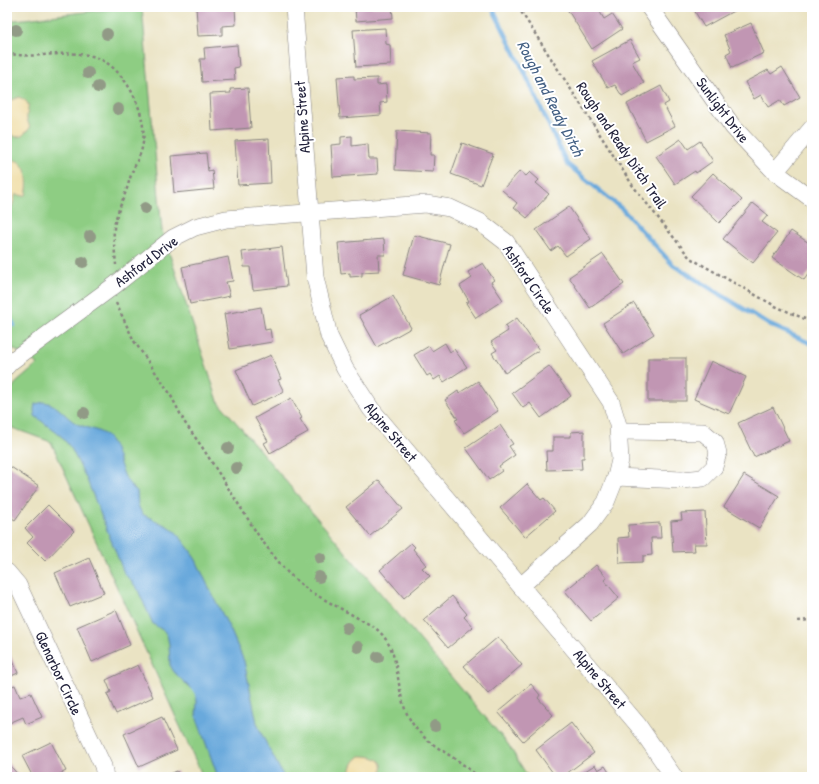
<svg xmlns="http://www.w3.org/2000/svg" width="819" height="784" viewBox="0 0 819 784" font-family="'Patrick Hand',sans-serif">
<rect width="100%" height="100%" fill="#fff"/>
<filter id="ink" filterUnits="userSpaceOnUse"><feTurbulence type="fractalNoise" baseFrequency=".025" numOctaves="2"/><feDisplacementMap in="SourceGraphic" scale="8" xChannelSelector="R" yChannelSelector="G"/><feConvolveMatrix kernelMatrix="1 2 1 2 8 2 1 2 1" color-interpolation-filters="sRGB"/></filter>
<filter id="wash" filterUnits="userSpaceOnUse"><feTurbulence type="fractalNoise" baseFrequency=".012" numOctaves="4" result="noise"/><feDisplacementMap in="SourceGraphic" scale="16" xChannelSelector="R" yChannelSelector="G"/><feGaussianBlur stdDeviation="0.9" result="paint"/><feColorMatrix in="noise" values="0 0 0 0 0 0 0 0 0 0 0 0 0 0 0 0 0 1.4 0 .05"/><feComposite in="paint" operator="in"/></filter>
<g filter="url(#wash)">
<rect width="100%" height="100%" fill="#eae3c3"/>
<path fill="#8ecd83" stroke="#58785f" d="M128,7H142L162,231L218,401L508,744L528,777H203L51,442L7,426V395L16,383L38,364L7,345V21Z"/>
<g fill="#eeda9e" stroke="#887e6c">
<path d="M19,97C34,104 26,107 27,119C28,122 29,125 30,128L22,136L16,137L7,132V102Z"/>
<path d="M7,160C26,156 30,180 26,195L23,196L16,194L12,207L7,211Z"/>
<path d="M360,756C372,756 387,758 381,774L371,777H351C350,768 352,762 360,756Z"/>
</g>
<path fill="#69a9dc" stroke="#46668c" d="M44,402C58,404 65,417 77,424C88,429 102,429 110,440C121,456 120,480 137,491L138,505L142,514L167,526L176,532L190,550L196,560L209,588L231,631L244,661L257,723L262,735L284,777H218L196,716L197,701L195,693L174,672L170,665L169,644L167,635L164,631L153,624L137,588L124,573L87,480L71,448L61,436L35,416L34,410L35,404Z"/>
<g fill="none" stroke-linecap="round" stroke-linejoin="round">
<g stroke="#69a9dc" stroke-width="4.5">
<path d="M492,7L524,71L567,164L622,209L673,265L768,324L812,344"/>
<path d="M7,314L14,325"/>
</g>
</g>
<g id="blocks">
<g fill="#c196b3">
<path d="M196,7H235L236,25L222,26V35L198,36Z"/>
<path d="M355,7H392L393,18L356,21Z"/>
<path d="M570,7H597L604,19L612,14L622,29L592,49L567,9Z"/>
<path d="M699,7H738L739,8L704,27L694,10Z"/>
<path d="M751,23L764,53L732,68L726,54L731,51L724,35Z"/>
<path d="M385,28L386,44L390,45L391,65L356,67L353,30Z"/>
<path d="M630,40L640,58L632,62L644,83L622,96L615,85L608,88L592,61Z"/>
<path d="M237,45L239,67L234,68L235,80L202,82L200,59H205L204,48Z"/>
<path d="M782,67L800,97L784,106L780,100L768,107L761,95L754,99L745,82L768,70L771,74Z"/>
<path d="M354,76V79L377,78V85L386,84L387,102L380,103L381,115L340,118L337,77Z"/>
<path d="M661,86L669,102L664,105L675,126L646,141L627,104Z"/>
<path d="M248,88L251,128L212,131L210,94L231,93L230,89Z"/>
<path d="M397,131L431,133L430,155H434L433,172L395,170Z"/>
<path d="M352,136V146L368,144L369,159H377L378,174L333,177L331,145L341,144V137Z"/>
<path d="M269,139L271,183L238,185L235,141Z"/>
<path d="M681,139L688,149L700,141L713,161L696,173L695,171L675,184L656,156Z"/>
<path d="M462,143L493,154L481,185L451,174Z"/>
<path d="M206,153L208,171L212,170L214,189L174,193L171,156Z"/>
<path d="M520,171L526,176L530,172L539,180L536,183L549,194L527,218L514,207L517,203L502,190Z"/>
<path d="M713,173L742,200L719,223L691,196Z"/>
<path d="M753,203L768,215L762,222L777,233L753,263L723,239Z"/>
<path d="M569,207L591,239L566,256L558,246L551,251L536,230Z"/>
<path d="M791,231L812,245V269L804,280L772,258Z"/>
<path d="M414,235L450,244L439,285L403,275Z"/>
<path d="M384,239L385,255H378L379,271L362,272V276L350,277V273L341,274L338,243Z"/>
<path d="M282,247L287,286L253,290L250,267H244L242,252Z"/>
<path d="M603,254L624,284L590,308L569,277Z"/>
<path d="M228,257L233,281L226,282L230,296L190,304L182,267Z"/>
<path d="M483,263L494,280L491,282L503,300L476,318L466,303L469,301L460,286L472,278L468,272Z"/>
<path d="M393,296L411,328L377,347L359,315Z"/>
<path d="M634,303L654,334L623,354L603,323Z"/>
<path d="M261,307L265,330L270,329L272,342L230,349L224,314Z"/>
<path d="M517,318L539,350L505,373L492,353L497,350L491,342L508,331L505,326Z"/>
<path d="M445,343L450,352L454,349L467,367L444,382L440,376L434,380L430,374L427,376L414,355L429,346L432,351Z"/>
<path d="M271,355L281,379L278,380L284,392L252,406L236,370Z"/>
<rect x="648" y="358" width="38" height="43"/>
<path d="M711,361L746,377L729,414L694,399Z"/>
<path d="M549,366L571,396L541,418L530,403L523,408L512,393Z"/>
<path d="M478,381L498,411L464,433L455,420L458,419L445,400L458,391L459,393Z"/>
<path d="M291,398L302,418L300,419L308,432L270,453L264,443L268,441L255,418Z"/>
<path d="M773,407L789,441L754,457L738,423Z"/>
<path d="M500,425L513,444L509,446L515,455L499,466L502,471L489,480L466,448Z"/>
<path d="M584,431V458H581L582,469L547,470L546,451H553V437H571V432Z"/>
<path d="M8,465L39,486L15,520L7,515Z"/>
<path d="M744,475L779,496L759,528L724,507Z"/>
<path d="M379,480L403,509L370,536L346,507Z"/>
<path d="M527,484L541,500L544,498L555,511L525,537L500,508Z"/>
<path d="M48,505L74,531L45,561L27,543L33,537L25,528Z"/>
<path d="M705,512L707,544H694L695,551L673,552L671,521L682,520L681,513Z"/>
<path d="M660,523L661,538H651L652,555L643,556V562L619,563L618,538L629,537L628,525Z"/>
<path d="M411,543L415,547L413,549L426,565L422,568L430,576L404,598L380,570Z"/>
<path d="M89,558L104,593L70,607L55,573Z"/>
<path d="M596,565L607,578L604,580L619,598L591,621L565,591Z"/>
<path d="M452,596L467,614L464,617L473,627L448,648L424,620Z"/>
<path d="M116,610L130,645L92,662L77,627Z"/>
<path d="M498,637L522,665L488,694L464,666Z"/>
<path d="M7,649H8L18,673L7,678Z"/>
<path d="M138,665L153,697L116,714L107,694L111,692L106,680Z"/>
<path d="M531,684L540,695L538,698L553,715L523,741L498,712Z"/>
<path d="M15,685L20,697L31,693L42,717L26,724L23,717L7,724V688Z"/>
<path d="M162,717L177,750L139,767L124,734Z"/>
<path d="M571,723L594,753L562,777H556L536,750Z"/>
<path d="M51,742L66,771L54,777H33L22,756Z"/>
<path d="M7,762L20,777H7Z"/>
<path d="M595,765L598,770L605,766L612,777H575Z"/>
<path d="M177,771L179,777H163Z"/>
</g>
</g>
</g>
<g filter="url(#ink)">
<use href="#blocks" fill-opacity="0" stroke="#86827f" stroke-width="1"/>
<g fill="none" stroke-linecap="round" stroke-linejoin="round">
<g stroke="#86827f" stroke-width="18">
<g id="minor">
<path d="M294,7L315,277L329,336L345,369L371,409L638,725L674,777"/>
<path d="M649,7L733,127L775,172L812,199"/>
<path d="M775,172L812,128"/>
<path d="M7,366L9,363L115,285L173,238L195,227L226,219L426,204L450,208L480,222L506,242L611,402L618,425L620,460L616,477L606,502L590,524L521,586"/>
<path d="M616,477L682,480L703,478L714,467L718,453L715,442L703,432L619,431"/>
<path d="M7,572L18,585L103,766L105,777"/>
</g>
</g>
<g stroke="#86827f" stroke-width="2.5" stroke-dasharray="3 3" stroke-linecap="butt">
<path d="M518,7L633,186L690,258L775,306L812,322"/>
<path d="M7,53C35,60 64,49 92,56C125,65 150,115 142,148C140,156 136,163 133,170C129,179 128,188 124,196C121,205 117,213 115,222C112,236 115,251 116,265"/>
<path d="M116,303L134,341L169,392L185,423L202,447L260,538L273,555L288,573L309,591L374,627C405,650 392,692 411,721C421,739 439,748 455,759C463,764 471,771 479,777"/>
<path d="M798,621L812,620"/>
</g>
<use href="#minor" stroke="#fff" stroke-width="17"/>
</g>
<g fill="#919a86">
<circle cx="16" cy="30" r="6"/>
<circle cx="107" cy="34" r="6"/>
<circle cx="88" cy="73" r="6"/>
<circle cx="98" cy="87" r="6"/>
<circle cx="118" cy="109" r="6"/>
<circle cx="145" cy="208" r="6"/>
<circle cx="90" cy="236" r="6"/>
<circle cx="83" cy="262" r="6"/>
<circle cx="84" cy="413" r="6"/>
<circle cx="228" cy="448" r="6"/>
<circle cx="236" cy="468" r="6"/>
<circle cx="320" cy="558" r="6"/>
<circle cx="319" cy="577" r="6"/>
<circle cx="347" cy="628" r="6"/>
<circle cx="358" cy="647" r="6"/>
<circle cx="378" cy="657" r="6"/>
<circle cx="435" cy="726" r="6"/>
</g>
</g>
<g text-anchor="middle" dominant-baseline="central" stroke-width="4" stroke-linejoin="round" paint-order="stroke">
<g font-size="15" fill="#22223b" stroke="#fff">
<text transform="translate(723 110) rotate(53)">Sunlight Drive</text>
<text transform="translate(302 117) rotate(-94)">Alpine Street</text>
<text transform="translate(622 145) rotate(56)">Rough and Ready Ditch Trail</text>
<text transform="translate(146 261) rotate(-37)">Ashford Drive</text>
<text transform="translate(529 279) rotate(56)">Ashford Circle</text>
<text transform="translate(391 432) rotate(50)">Alpine Street</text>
<text transform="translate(59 673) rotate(65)">Glenarbor Circle</text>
<text transform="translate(600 679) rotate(50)">Alpine Street</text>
</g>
<g font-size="16" font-style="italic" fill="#425f83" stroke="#fff">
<text transform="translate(551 98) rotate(63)">Rough and Ready Ditch</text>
</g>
</g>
<rect width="819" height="784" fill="none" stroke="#fff" stroke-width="24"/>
</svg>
